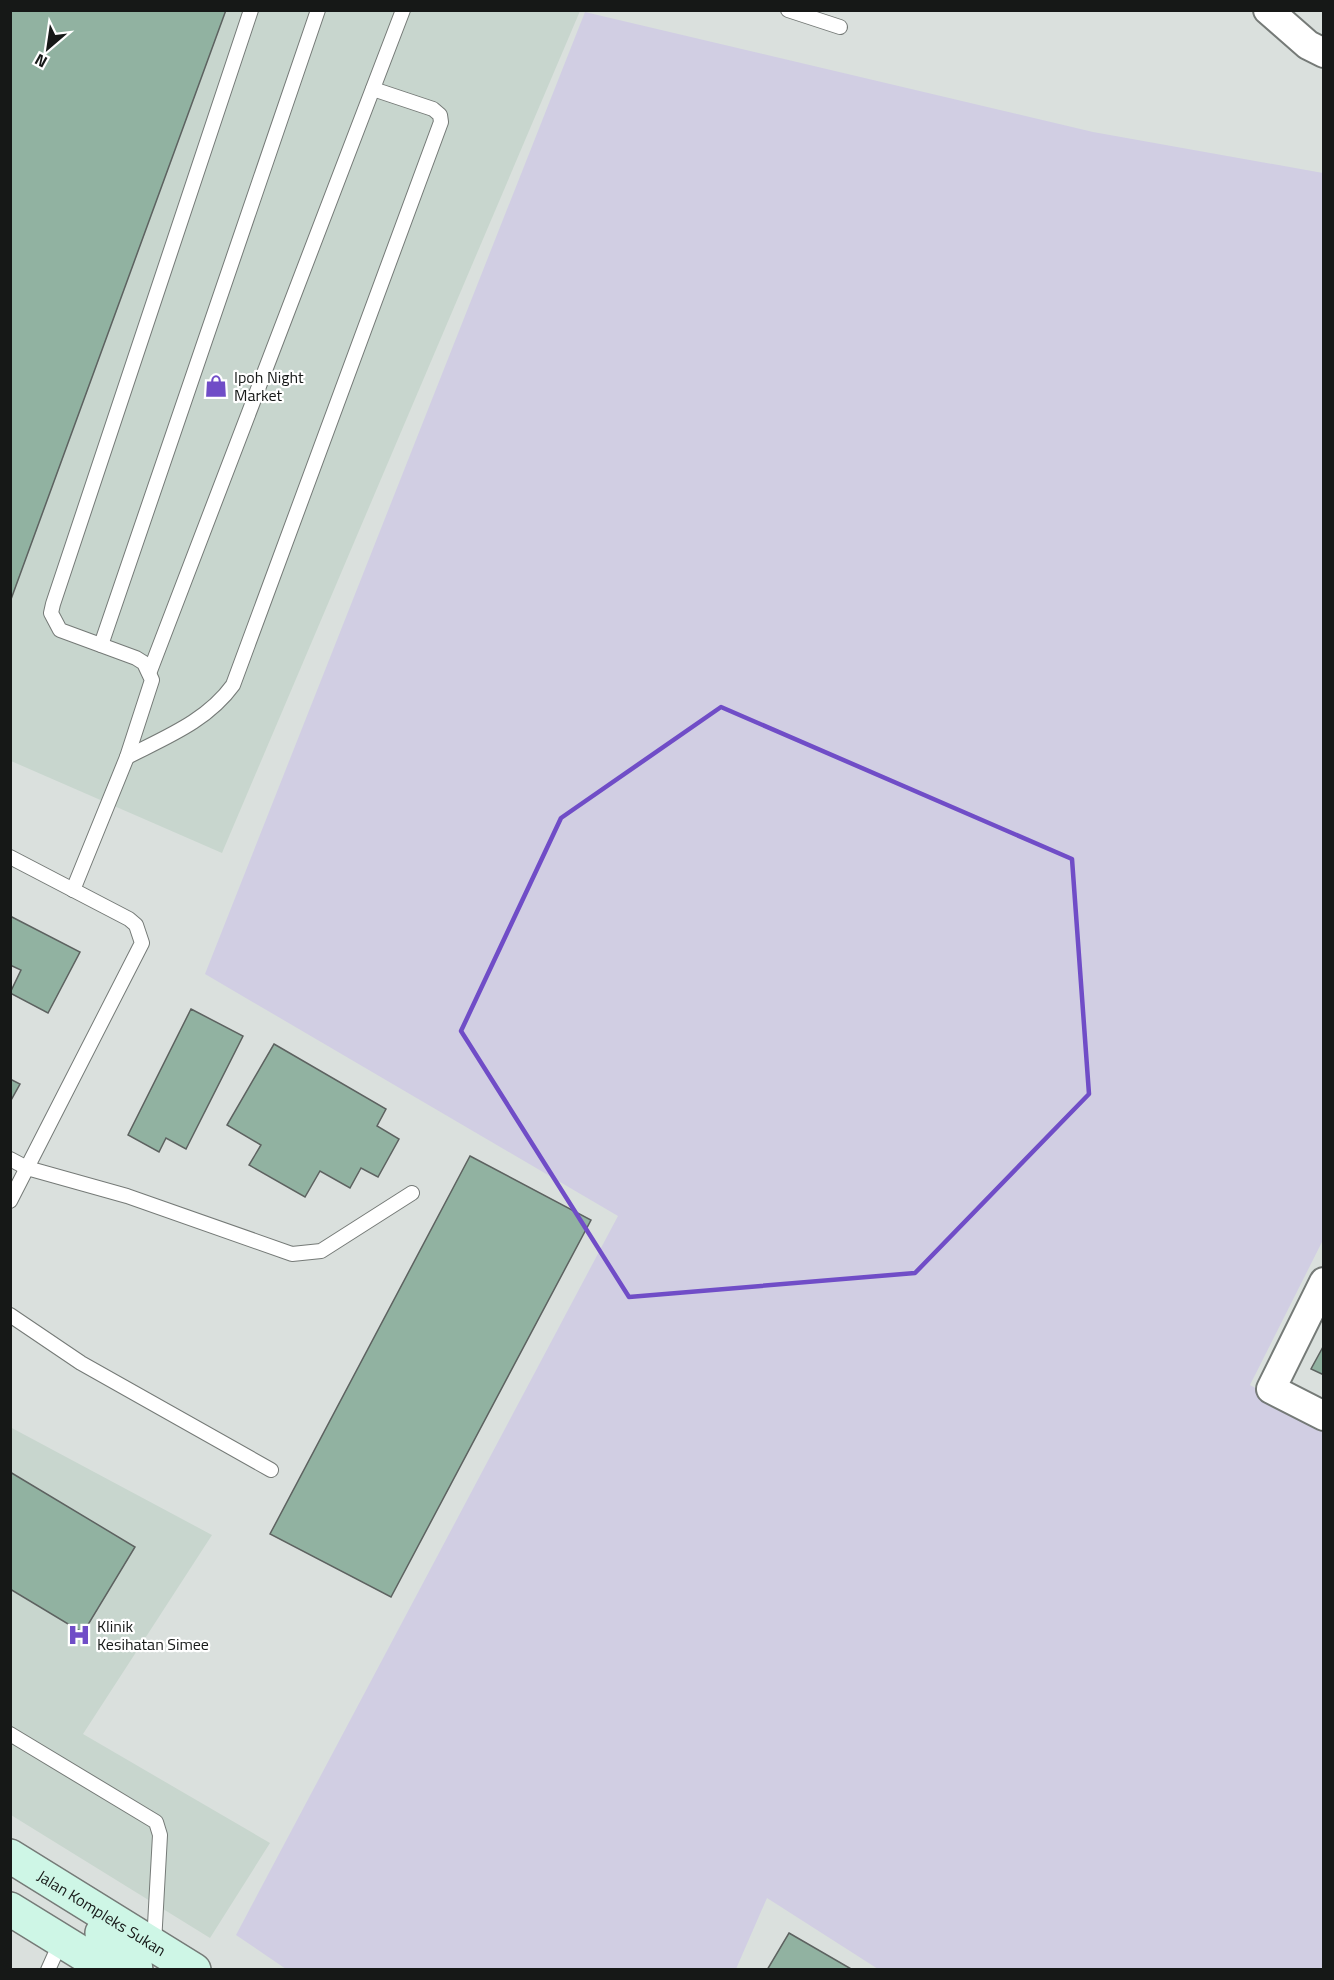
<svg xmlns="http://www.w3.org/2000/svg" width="1334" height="1980" viewBox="0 0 1334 1980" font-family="'Titillium Web',sans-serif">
<rect width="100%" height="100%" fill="#dae0dd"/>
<g fill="#c8d6ce">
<path d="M11,11H580L222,853L11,761Z"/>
<path d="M10,1427L212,1535L83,1734L270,1843L210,1938L11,1815Z"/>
</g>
<path fill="#d1cee3" d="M585,12L1093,132L1323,173V1240L1250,1385L1323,1426V1969H878L767,1898L736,1969H286L236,1935L618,1216L205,974Z"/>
<g fill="#91b2a1" stroke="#5d6260" stroke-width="1.5">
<path d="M10,10H226L10,602Z"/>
<path d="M10,916L80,952L48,1013L10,993L21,970L10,965Z"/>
<path d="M191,1009L243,1036L186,1149L166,1138L159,1152L128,1135Z"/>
<path d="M274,1044L386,1109L377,1126L399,1139L378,1177L361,1168L350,1188L320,1171L305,1197L249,1165L261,1145L227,1125Z"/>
<path d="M10,1079L20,1084L10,1102Z"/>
<path d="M470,1156L591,1220L391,1597L270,1534Z"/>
<path d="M1324,1345V1375L1311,1369Z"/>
<path d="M10,1472L135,1547L83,1633L10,1589Z"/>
<path d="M789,1933L853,1970H767Z"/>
</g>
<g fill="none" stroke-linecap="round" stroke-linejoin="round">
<g stroke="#757a77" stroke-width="16">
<g id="service">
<path d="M788,10L840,27"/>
<path d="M101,645L318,10"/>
<path d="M150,671L403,10"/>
<path d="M127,757C166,737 207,721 233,685L441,122L440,115L433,109L373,89"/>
<path d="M10,857L129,919L136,925L142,943L10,1201"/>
<path d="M73,890L127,757L152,680L144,663L136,658L60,630L51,613L53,604L251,10"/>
<path d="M10,1159L27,1168L127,1196L292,1254L321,1251L412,1193"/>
<path d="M10,1315L81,1363L271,1470"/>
<path d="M10,1734L156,1822L160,1835L154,1943"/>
<path d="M48,1970L61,1941"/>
</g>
</g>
<g stroke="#757a77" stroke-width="32">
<g id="minor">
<path d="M1268,10L1308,45L1324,53"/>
<path d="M1324,1282L1271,1389L1324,1416"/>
</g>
</g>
<g stroke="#757a77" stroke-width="36">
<g id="secondary">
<path id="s1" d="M10,1856L194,1970"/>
<path d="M10,1909L109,1970"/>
<path d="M102,1933C117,1943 135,1950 136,1970"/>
</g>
</g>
<use href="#service" stroke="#fff" stroke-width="14"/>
<use href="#minor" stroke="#fff" stroke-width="28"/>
<use href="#secondary" stroke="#cef6e6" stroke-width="33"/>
</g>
<path fill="none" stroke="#704dc7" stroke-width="4.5" stroke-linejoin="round" d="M721,707L1072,859L1089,1094L915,1273L629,1297L461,1031L561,818Z"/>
<defs>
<g id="shop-bare" transform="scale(1.8)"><path d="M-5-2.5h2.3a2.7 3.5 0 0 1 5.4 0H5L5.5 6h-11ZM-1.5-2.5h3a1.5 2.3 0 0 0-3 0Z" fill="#704dc7" stroke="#fff" stroke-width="2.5" paint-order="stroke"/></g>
<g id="hospital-bare" transform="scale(1.8)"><path d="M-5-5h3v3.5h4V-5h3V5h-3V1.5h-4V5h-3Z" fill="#704dc7" stroke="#fff" stroke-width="2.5" paint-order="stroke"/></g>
</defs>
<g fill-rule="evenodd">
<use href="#shop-bare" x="216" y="386"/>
<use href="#hospital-bare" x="79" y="1635"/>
</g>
<g text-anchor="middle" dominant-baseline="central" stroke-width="4.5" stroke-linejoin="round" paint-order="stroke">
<g font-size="16" fill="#161817" stroke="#fff" text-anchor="start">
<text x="234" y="377">Ipoh Night<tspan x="234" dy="18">Market</tspan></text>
<text x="97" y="1626">Klinik<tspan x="97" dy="18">Kesihatan Simee</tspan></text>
</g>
<g font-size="16" fill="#161817" stroke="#fff">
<text stroke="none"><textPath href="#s1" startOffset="108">Jalan Kompleks Sukan</textPath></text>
</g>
</g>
<rect width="1334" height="1980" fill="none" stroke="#161817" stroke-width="24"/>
<g transform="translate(48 48) rotate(209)" stroke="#ffffff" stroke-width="4.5" paint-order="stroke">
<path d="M0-4.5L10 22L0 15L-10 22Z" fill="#161817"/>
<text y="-9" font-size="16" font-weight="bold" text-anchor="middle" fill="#161817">N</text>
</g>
</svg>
